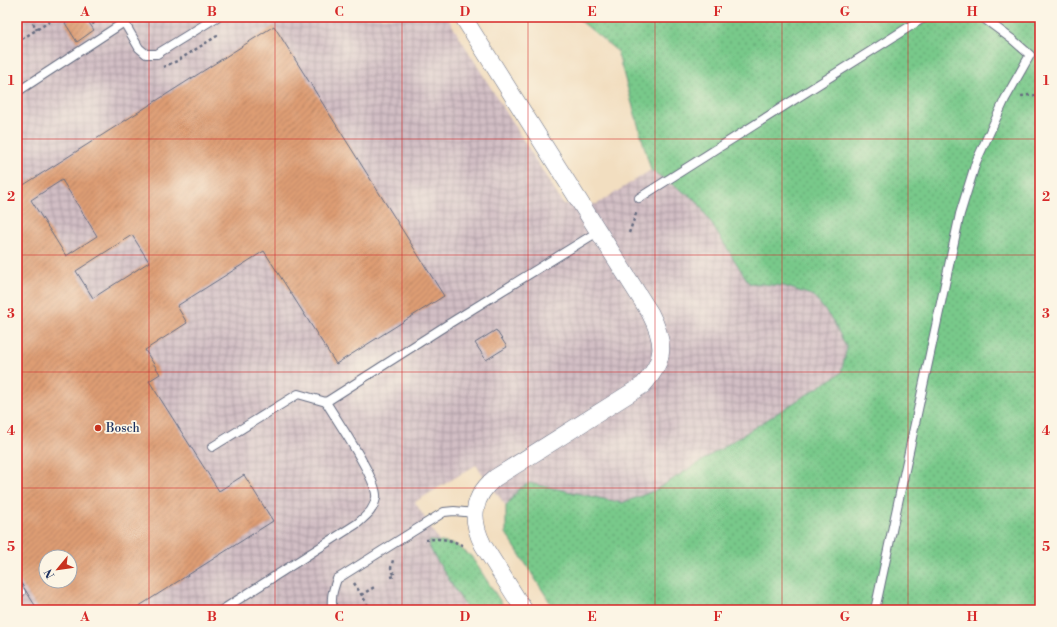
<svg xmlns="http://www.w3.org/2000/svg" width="1057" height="627" viewBox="0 0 1057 627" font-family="'Libre Bodoni',serif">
<defs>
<pattern id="industrial-grid" width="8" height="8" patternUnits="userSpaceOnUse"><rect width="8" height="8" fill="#d2bec4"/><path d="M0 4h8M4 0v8" fill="none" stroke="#aa9ba2"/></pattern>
<pattern id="grass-dots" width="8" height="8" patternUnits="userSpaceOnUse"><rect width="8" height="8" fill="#78c98a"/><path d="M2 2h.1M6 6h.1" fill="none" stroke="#62a474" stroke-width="1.8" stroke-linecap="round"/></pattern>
<pattern id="building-hatch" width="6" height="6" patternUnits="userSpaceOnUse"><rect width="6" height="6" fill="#de9d73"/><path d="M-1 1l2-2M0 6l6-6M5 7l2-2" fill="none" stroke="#b38062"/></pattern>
</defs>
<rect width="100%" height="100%" fill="#fcf5e5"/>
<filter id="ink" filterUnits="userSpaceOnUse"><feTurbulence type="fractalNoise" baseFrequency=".025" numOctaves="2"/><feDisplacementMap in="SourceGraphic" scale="8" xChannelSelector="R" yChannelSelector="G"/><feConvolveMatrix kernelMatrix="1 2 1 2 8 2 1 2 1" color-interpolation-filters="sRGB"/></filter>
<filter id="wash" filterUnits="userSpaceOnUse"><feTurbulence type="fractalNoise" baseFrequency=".012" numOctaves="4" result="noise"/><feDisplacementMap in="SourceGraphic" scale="16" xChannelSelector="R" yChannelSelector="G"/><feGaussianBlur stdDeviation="0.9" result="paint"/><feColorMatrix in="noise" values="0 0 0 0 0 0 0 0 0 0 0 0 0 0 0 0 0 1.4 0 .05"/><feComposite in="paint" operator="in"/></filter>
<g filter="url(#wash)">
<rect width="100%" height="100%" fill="#f2dec0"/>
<path fill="url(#industrial-grid)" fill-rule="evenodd" d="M17,17H447L563,204H597L651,170L697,201L749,283L784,286L814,296L833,321L847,348L841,373L654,491L622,503L529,483L519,489L506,506L476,465L415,502L482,610H17ZM46,557H70V581H46Z"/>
<g fill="url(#grass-dots)" stroke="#4a7c74">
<path d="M576,17H1040V610H555L506,533V506L519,489L529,483L622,503L654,491L841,373L847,348L833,321L814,296L784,286L749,283L697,201L651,170L617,51Z"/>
<path d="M430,541L442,542L451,544L457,546L471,556L506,610H468L433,554L429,546Z"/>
</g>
<g id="blocks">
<g fill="url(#building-hatch)" fill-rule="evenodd">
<path d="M74,17H85L94,30L77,42L65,23Z"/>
<path d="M274,26L444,296L336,364L264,251L177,306L187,323L145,350L160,374L149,381L219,491L244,475L273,521L133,610H38L17,577V178L22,186ZM62,180L97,236L66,256L31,200ZM132,235L149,262L93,298L76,271ZM46,557H70V581H46Z"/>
<path d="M496,330L507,347L486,360L475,343Z"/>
</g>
</g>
</g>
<g filter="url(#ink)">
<use href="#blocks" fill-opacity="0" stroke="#666c80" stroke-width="1"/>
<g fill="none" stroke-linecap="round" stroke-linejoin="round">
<g stroke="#666c80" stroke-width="10">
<g id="lane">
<path d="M124,22L139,48L146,54H157L217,17"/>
<path d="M17,92L132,17"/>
<path d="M639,198L920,20L927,17"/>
<path d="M212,447L298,394L326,402L450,323L599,231"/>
<path d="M17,594L21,592"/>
<path d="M222,610L358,523C368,514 373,511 376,498C379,481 336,419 326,402"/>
<path d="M333,610C330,599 333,590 337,579L444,512L454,511L475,513"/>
<path d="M875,610L960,214L976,162L1005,99L1030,55L1013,40L982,17"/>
</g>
</g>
<g stroke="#666c80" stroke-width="18">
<path id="street" d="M463,17L650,313C665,342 666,360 643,385L495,478C472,497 470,519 483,545L524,610"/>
</g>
<g stroke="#666c80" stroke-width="2.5" stroke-dasharray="3 3" stroke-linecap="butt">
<path d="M89,17L95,26"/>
<path d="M33,23L37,30"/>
<path d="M17,42L57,17"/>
<path d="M163,67L177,61L217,36L216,33"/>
<path d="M1021,96L1030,95L1040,96"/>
<path d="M629,233L637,211"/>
<path d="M425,540C441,538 450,539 464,546"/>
<path d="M391,577L395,576L391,568L393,560"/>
<path d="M354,583L371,610"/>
<path d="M361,595L376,586"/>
</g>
<use href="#lane" stroke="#fff" stroke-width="8"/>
<use href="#street" stroke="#fff" stroke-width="17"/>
</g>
</g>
<path fill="none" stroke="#d62828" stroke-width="1" stroke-opacity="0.55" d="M149,17V610M275,17V610M402,17V610M528,17V610M655,17V610M782,17V610M908,17V610M17,139H1040M17,255H1040M17,372H1040M17,488H1040"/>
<circle fill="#c8321e" stroke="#fcf5e5" stroke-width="1.5" cx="98" cy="428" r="4"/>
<g text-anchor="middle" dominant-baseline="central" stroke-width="3.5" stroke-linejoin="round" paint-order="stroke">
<g font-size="12" fill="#1b2f5e" stroke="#fcf5e5" text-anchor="start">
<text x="106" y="428">Bosch</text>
</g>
</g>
<rect width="1057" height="627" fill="none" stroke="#fcf5e5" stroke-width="44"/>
<g transform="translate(58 569) rotate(241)"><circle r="19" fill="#fcf5e5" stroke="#a2a6af"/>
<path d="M0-3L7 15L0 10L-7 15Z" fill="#c8321e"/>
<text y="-6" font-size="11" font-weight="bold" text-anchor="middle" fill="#1b2f5e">N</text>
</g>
<rect x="22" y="22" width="1013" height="583" fill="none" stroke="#d62828" stroke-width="1.5"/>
<g font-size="13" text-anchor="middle" font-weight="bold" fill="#d62828">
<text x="85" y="16">A</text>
<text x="212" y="16">B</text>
<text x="339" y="16">C</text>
<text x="465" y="16">D</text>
<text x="592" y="16">E</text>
<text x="718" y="16">F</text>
<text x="845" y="16">G</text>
<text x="972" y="16">H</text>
<text x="11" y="85">1</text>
<text x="1046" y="85">1</text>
<text x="11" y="201">2</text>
<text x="1046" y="201">2</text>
<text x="11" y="318">3</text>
<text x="1046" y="318">3</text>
<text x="11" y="435">4</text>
<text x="1046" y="435">4</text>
<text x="11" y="551">5</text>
<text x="1046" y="551">5</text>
<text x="85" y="621">A</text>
<text x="212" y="621">B</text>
<text x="339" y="621">C</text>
<text x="465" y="621">D</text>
<text x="592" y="621">E</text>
<text x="718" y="621">F</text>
<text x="845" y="621">G</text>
<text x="972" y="621">H</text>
</g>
</svg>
